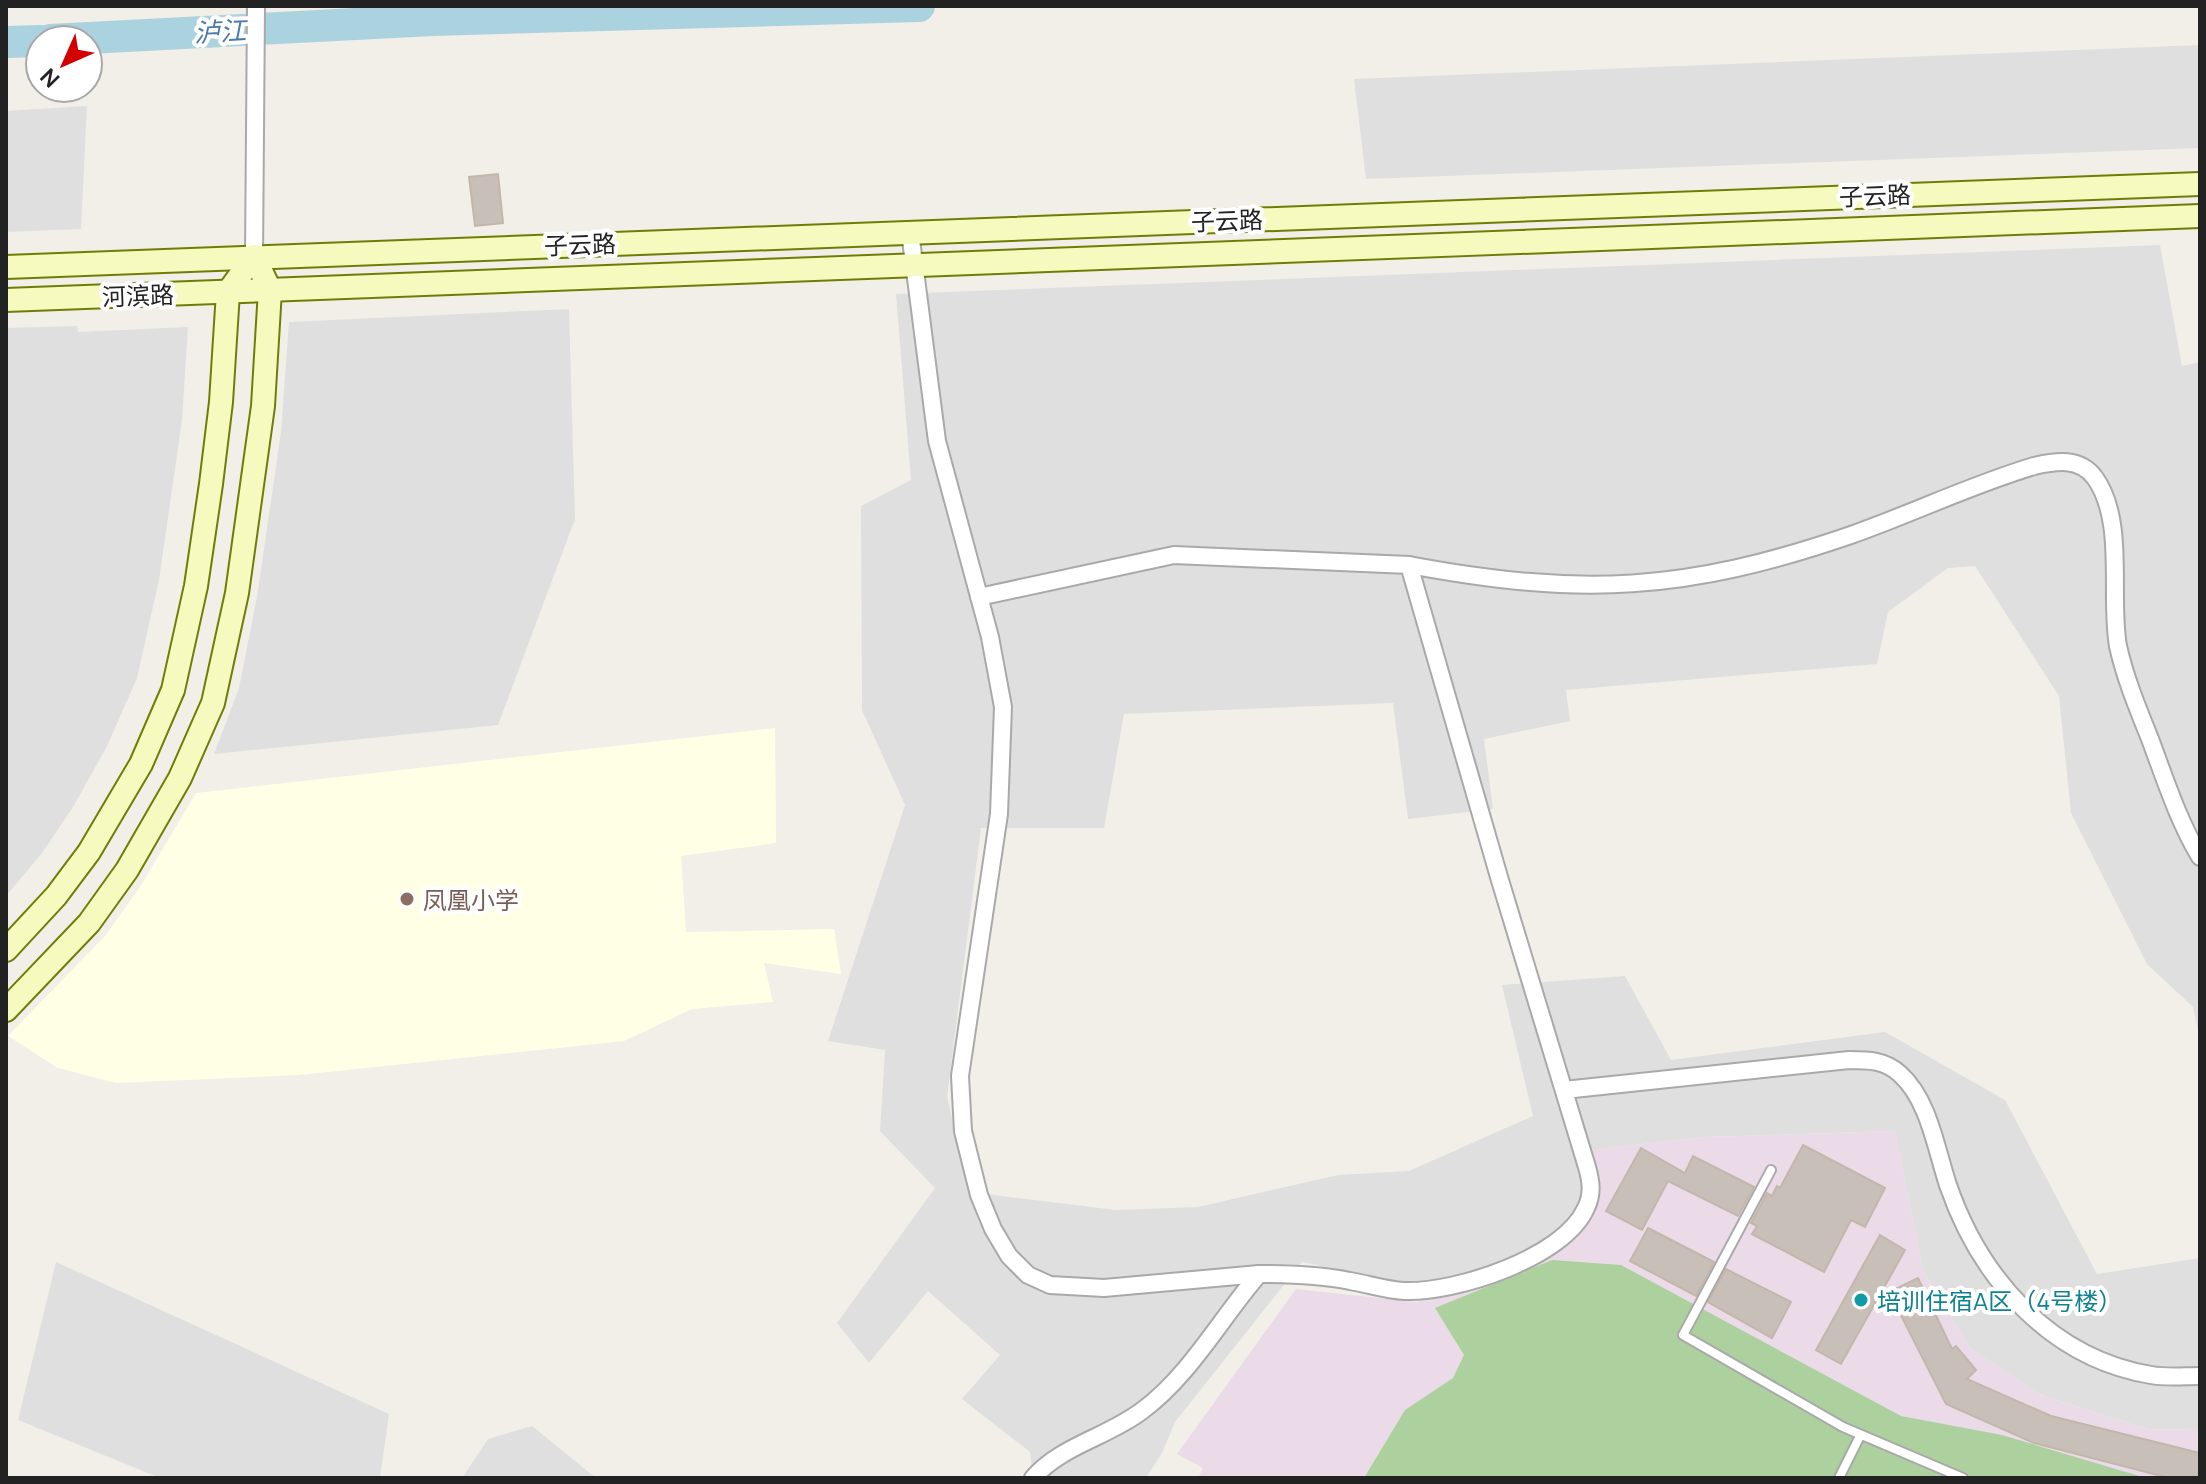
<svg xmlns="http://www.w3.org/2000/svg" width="2206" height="1484" viewBox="0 0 2206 1484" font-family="Manrope,'Noto Sans SC',sans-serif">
<rect width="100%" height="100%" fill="#f2efe9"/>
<g fill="#e0dfdf">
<path d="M2200,45V148L1366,179L1354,79Z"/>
<path d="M87,106L81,229L6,232V111Z"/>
<path d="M2160,245L2182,366L2200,362V1039L2193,1007L2147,964L2071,813L2059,696L1975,566L1948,568L1888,612L1877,664L1566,690L1570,721L1484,739L1493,809L1408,819L1393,703L1124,714L1104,828H981L947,1097L969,1192L1116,1210L1198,1207L1338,1175L1409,1171L1533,1116L1502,985L1625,976L1671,1060L1885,1032L2005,1100L2097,1274L2200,1258V1430L2148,1429L2043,1396L1971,1349L1923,1270L1895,1131L1705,1137L1591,1150L1584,1195L1561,1231L1496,1267L1412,1285L1302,1262L1175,1422L1162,1453L1146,1478H1033L1030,1452L962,1399L1000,1355L928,1291L869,1363L837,1323L935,1188L880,1131L885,1050L828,1041L905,805L862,710L861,506L911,480L896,294Z"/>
<path d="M569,309L575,519L498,725L214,754L239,688L257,597L281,432L289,322Z"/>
<path d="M77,326L78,332L188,327L182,420L159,580L137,678L107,746L73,807L42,853L6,896V328Z"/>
<path d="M56,1262L389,1414L380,1478H160L18,1420Z"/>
<path d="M532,1426L596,1478H462L488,1439Z"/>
</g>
<path fill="#ebdbe8" d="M1895,1131L1923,1270L1971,1349L2043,1396L2148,1429L2200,1430V1478H1198L1203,1468L1177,1454L1296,1289L1416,1302L1505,1276L1586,1222L1596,1206L1590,1150L1705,1137Z"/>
<path fill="#ffffe5" d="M775,728L776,843L681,856L686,932L834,929L841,974L764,963L773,1002L692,1009L624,1041L299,1075L116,1083L58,1068L8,1036L105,936L140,887L196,793Z"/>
<path fill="#add19e" d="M1552,1260L1621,1265L1901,1416L2002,1435L2146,1478H1364L1405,1410L1453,1378L1464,1355L1435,1308Z"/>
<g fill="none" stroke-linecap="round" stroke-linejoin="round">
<g stroke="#aad3df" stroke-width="32">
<path d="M50,40L433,20L919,6"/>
<path d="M6,42L40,41"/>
</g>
</g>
<g fill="#c7bfb8" stroke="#c4b6ab" stroke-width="2">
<path d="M498,174L503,223L475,226L469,177Z"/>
<path d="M1803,1145L1885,1188L1865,1227L1851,1220L1824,1272L1752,1234L1757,1226L1751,1223L1767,1193L1772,1196L1777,1186L1780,1188Z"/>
<path d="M1641,1148L1685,1173L1693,1156L1754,1187L1738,1216L1668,1181L1642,1230L1606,1211Z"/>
<path d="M1648,1228L1714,1262L1696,1296L1630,1261Z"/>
<path d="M1880,1235L1905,1250L1841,1364L1816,1350Z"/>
<path d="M1726,1269L1791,1302L1772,1338L1708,1302Z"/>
<path d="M1918,1278L1952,1349L1956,1346L1976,1370L1967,1379L2051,1416L2200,1453V1478H2169L2034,1443L1946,1404L1889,1292Z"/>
</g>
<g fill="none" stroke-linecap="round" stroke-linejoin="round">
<g stroke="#a9a9a9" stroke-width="12">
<g id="lane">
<path d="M1771,1170L1683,1335L1843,1427L1963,1478"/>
<path d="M1839,1478L1860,1436"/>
</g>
</g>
<g stroke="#a9a9a9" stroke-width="20">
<g id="street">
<path d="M910,232L937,441L990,637L1003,707L999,814L960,1076L963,1131L979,1195L993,1229L1009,1256L1028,1275L1050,1285L1104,1288L1259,1274C1221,1318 1190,1375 1143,1410C1108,1437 1062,1445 1033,1478"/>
<path d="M254,256L256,6"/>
<path d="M1409,565C1581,597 1685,592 1851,535C1913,513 1971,485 2034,466C2056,461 2080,457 2095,478C2126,521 2109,596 2118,646C2125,678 2138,709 2150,739C2165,779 2178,820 2200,857"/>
<path d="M979,597L1174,555L1409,565L1499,877L1587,1167C1591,1181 1593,1194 1586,1208C1564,1258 1455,1293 1404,1291C1386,1290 1368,1284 1350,1281C1320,1275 1290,1274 1259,1274"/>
<path d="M1564,1090L1849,1060C1868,1060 1885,1060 1900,1074C1929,1100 1936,1149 1948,1185C1980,1278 2050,1358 2151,1375C2167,1378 2184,1376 2200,1376"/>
</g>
</g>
<g stroke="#707d05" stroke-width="26">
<g id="secondary">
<path d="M6,267L2200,184"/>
<path d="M6,300L2200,216"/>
<path d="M6,950L56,896L89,852L141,764L173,690L196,586L211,484L221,402L228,292L254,256"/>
<path d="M6,1010L89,923L127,870L180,778L213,703L237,593L263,406L270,290L254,256"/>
</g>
</g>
<use href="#lane" stroke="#fff" stroke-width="8"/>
<use href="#street" stroke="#fff" stroke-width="16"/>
<use href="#secondary" stroke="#f7fabf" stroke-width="22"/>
</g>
<circle fill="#8d6e63" stroke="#fff" stroke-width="3" cx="407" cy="899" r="8"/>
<circle fill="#0f9aa8" stroke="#fff" stroke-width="3" cx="1861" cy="1300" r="8"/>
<g text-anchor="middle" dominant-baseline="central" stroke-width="8" stroke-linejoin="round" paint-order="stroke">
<g font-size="24" fill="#222" stroke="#fff">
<text transform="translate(1875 195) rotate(-2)">子云路</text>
<text transform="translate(1227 220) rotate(-2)">子云路</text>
<text transform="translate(580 244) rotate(-2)">子云路</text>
<text transform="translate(138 295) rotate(-2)">河滨路</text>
</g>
<g font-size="24" fill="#785e54" stroke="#fff" text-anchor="start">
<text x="423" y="899">凤凰小学</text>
</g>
<g font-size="24" fill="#0d838f" stroke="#fff" text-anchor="start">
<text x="1877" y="1300">培训住宿A区（4号楼）</text>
</g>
<g font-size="26" font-style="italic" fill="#4a7aab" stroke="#fff">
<text transform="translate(220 31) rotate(-3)">泸江</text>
</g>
</g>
<rect width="2206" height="1484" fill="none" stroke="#222222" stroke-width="16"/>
<g transform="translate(64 64) rotate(225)"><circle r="38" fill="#ffffff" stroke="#a7a7a7" stroke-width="2"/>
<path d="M0-6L14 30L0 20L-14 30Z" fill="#d40000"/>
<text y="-12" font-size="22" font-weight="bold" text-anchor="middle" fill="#222222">N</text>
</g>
</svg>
